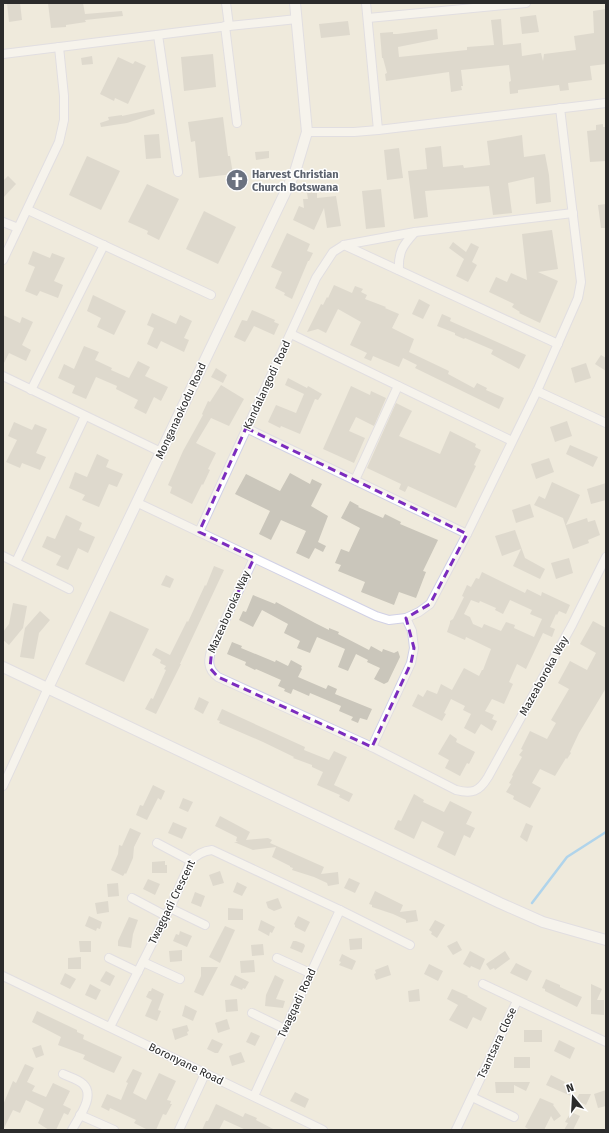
<svg xmlns="http://www.w3.org/2000/svg" width="609" height="1133" viewBox="0 0 609 1133" font-family="'Fira Sans',sans-serif">
<rect width="100%" height="100%" fill="#efeadc"/>
<g fill="none" stroke-linecap="round" stroke-linejoin="round">
<path stroke="#64bafc" stroke-width="2.5" d="M532,903L567,857L606,832"/>
</g>
<g fill="#cac6bb" fill-rule="evenodd">
<path d="M7,3H20L22,20L9,22Z"/>
<path d="M48,3H83L85,14L122,11L123,16L85,20L86,22L66,25V27L51,28Z"/>
<path d="M606,9V64L590,66L592,80L568,83L569,90L560,91L559,85L518,90V93L510,94L509,82L511,81L509,65L461,70L463,86H461L462,90L451,92L449,72L386,81L385,74L387,73L383,58H382L380,33L393,32V34H397L437,29L438,39L398,47L399,57L467,50V47L494,45L491,20L501,19L503,45L521,43L522,56L541,53L543,61L544,54L576,50L574,36L594,33L593,11Z"/>
<path d="M536,15L539,32L522,34L520,17Z"/>
<path d="M348,21L350,35L321,38L319,24Z"/>
<path d="M213,54L216,87L184,91L181,57Z"/>
<path d="M92,56L93,64L82,65L81,58Z"/>
<path d="M118,57L133,64L135,61L146,66L128,104L115,98L114,101L100,94Z"/>
<path d="M154,109L155,114L127,123L101,127L100,123L109,120L108,117L122,115V116Z"/>
<path d="M223,117L228,156H230L233,174L199,178L195,141L191,142L188,122Z"/>
<path d="M603,124V127H606V161L590,162L587,131L596,130V125Z"/>
<path d="M159,134L161,158L146,159L144,135Z"/>
<path d="M522,135L524,157L545,154L549,175L551,202L536,204L534,177L508,183L512,213L493,215L489,186L425,191L428,217L414,219L408,171L427,169L425,148L441,146L443,167L463,165L464,168L490,165L487,141Z"/>
<path d="M399,148L403,178L387,180L384,150Z"/>
<path d="M269,151V158L256,160L255,152Z"/>
<path d="M87,156L120,171L101,210L69,195Z"/>
<path d="M8,176L16,184L3,198V181Z"/>
<path d="M147,184L179,199L159,240L147,234L148,231L128,222Z"/>
<path d="M381,189L385,227L366,229L362,191Z"/>
<path d="M307,193H317V198L336,196L341,226L327,228L324,208L314,230L293,220L299,206L304,208L303,199H308Z"/>
<path d="M606,204V228H601L598,205Z"/>
<path d="M204,211L236,227L218,264L186,249Z"/>
<path d="M552,230L558,269L538,272L558,281L540,323L519,313L520,312L512,307L514,304L489,292L496,277L507,282L511,273L527,280L522,234Z"/>
<path d="M287,233L310,244L307,251L313,253L309,261H308L292,299L284,295L285,293L275,288L282,272L271,267Z"/>
<path d="M453,242L466,252L471,243L479,247L472,262L477,265L468,282L456,276L464,259L449,248Z"/>
<path d="M33,251L50,258L52,253L65,258L54,281L63,285L58,298L40,291L37,296L25,291L35,267L28,264Z"/>
<path d="M334,285L352,293L355,286L363,289L361,292L367,295L365,299L386,307L385,308L399,314L392,328L414,339L409,352L449,371L448,374L474,388L477,383L487,388L486,390L504,398L499,409L415,368L417,365L403,358L399,367L373,356L371,361L364,358L367,353L350,345L361,322L338,309L326,333L318,329L307,332L321,304L323,305L327,297L328,298Z"/>
<path d="M93,295L126,311L114,335L97,327L101,318L87,311Z"/>
<path d="M419,299L430,305L423,319L412,314Z"/>
<path d="M252,310L275,320L274,322L279,324L274,335L254,326L245,342L234,337L242,320L247,321Z"/>
<path d="M152,313L176,324L180,315L192,321L184,338L189,340L184,352L161,341L157,349L147,344L154,328L147,325Z"/>
<path d="M442,314L451,318L450,321L526,355L519,369L491,354L493,350L465,338L464,339L455,335V333L437,326Z"/>
<path d="M3,315L20,323L22,317L33,322L22,345L31,350L26,361L9,353L3,365Z"/>
<path d="M84,346L99,352L95,360L112,368L111,370L129,378L138,361L150,367L145,376L168,387L161,401L154,397L146,414L134,408L138,400L116,389L117,386L96,377L86,399L72,393L75,386L58,378L64,364L74,369Z"/>
<path d="M601,355L606,358V371L595,364Z"/>
<path d="M586,363L591,378L575,383L571,368Z"/>
<path d="M216,368L227,375L223,383L211,377Z"/>
<path d="M288,378L307,388L308,386L322,394L318,400L315,399L300,434L281,426L280,428L268,422L276,405L296,413L304,394L285,385Z"/>
<path d="M221,385L244,399L229,426L211,418L196,443L216,453L208,469L210,470L203,485L202,484L192,504L170,493L172,487L168,485L183,451L203,415L202,414L208,401L210,402Z"/>
<path d="M351,386L370,395L371,391L386,398L374,426L356,417L349,431L365,438L354,463L323,449Z"/>
<path d="M396,403L412,411L399,436L440,454L450,431L476,444L475,447L481,450L474,465L476,466L456,508L408,486L405,492L399,489L401,484L367,468Z"/>
<path d="M567,421L572,436L555,442L550,427Z"/>
<path d="M14,422L32,430L35,424L47,429L36,453L46,457L40,470L22,463L20,468L6,462L17,440L8,436Z"/>
<path d="M570,445L598,457L593,467L566,454Z"/>
<path d="M97,454L109,460L106,467L123,474L117,487L109,484L99,507L82,500L85,495L69,488L75,472L87,477Z"/>
<path d="M549,458L554,472L536,479L531,464Z"/>
<path d="M290,473L310,484L312,479L322,484L311,506L328,516L318,542L326,546L323,552L315,548L309,559L296,553L306,531L281,520L271,540L259,534L270,511L235,494L246,474L280,491Z"/>
<path d="M552,482L580,495L566,525L587,518L588,522L595,520L600,535L588,540L589,543L573,549L563,518L534,505L539,496L545,499Z"/>
<path d="M606,483V500L591,504L587,489Z"/>
<path d="M350,501L359,506L358,507L383,518L385,514L401,522L400,524L438,540L423,571L426,572L416,598L399,592L394,605L361,592L365,582L338,571L341,565L335,563L341,549L349,552L360,528L341,518Z"/>
<path d="M530,504L534,517L516,523L512,510Z"/>
<path d="M66,515L82,523L79,530L95,537L88,553L78,548L68,570L56,565L61,556L42,547L47,536L55,539Z"/>
<path d="M515,530L525,558L545,569L540,579L513,566L521,549L502,556L495,536Z"/>
<path d="M569,558L573,573L556,579L551,563Z"/>
<path d="M214,566L224,570L180,664H181L156,714L145,709L151,698L153,699L166,670L164,669L166,666L160,663L161,660L152,655L156,648L170,655L187,621L188,622L205,585L206,586Z"/>
<path d="M482,572L525,593L527,589L541,596L542,592L570,605L566,614L559,611L557,615L556,614L550,627L555,629L552,637L543,633L526,669L517,664L509,682L513,684L504,704L492,699L485,711L494,715L492,719L497,721L492,731L481,724L475,734L464,728L471,714L463,710L465,706L451,699L444,713L446,714L442,721L412,706L418,694L423,697L427,690L437,694L441,684L452,690L464,668L479,676L482,670H483L491,649L466,637L465,640L447,632L450,623V621L453,619L464,597L462,596L467,585L471,587L476,578L479,579ZM471,600L479,603L480,601L496,608L495,610L503,614L510,600L532,610L530,614L542,619L534,637L514,628L515,625L506,622L501,631L484,624L482,628L473,624L470,617L464,614Z"/>
<path d="M166,575L174,579L170,588L161,585Z"/>
<path d="M253,595L275,604L276,602L315,623L329,630V628L339,632L338,634L369,650L371,646L382,652L383,649L394,653L398,651L400,657L388,682L384,684L374,679L380,668L367,662L368,660L356,654L348,671L338,667L345,649L317,637L310,653L297,648L300,641L284,633L288,624L262,610L253,627L239,620L243,611L246,612Z"/>
<path d="M13,603L27,606L23,628L9,645L3,640V632L9,624Z"/>
<path d="M40,611L50,620L39,633L34,659L20,657L25,628Z"/>
<path d="M110,611L149,629L124,682L85,664Z"/>
<path d="M593,621L606,628V688L579,733L570,752L571,753L567,759L566,758L555,776L540,769L532,783L541,788L530,808L513,799L514,796L506,792L511,784L509,783L513,776L512,775L522,757L519,755L523,750L521,749L530,731L547,739L556,723L551,720L569,689L558,683L570,661L587,670L596,653L580,644Z"/>
<path d="M232,642L242,646L241,648L275,662L276,660L288,666L291,660L302,666L301,668L302,669L298,677L326,689L328,685L337,689L335,694L372,709L367,720L360,718L358,723L351,720L353,717L339,711L341,706L310,693L309,696L293,689L291,694L284,691L285,689L278,686L281,680L256,669L255,670L245,665L246,662L227,654Z"/>
<path d="M199,697L209,702L203,714L194,709Z"/>
<path d="M222,709L305,747L304,750L329,760L334,751L347,757L334,785L353,794L349,802L339,797L340,795L317,785L323,772L312,767V765L293,758L294,757L263,742L219,723L220,721L217,720Z"/>
<path d="M450,734L457,739L456,742L475,752L469,764L467,763L460,776L445,768L449,760L438,754Z"/>
<path d="M153,785L165,791L161,800L158,798L147,820L136,815L140,805L143,806Z"/>
<path d="M414,794L424,800L423,802L444,812L450,801L472,812L466,824L475,828L470,838L464,835L455,856L437,847L444,832L422,821L414,839L394,829L398,820L401,821Z"/>
<path d="M183,798L193,802L188,812L179,808Z"/>
<path d="M220,816L250,832L246,840L268,838L272,840L270,843L324,867L321,874L338,872L339,884L328,886L327,883L314,877L292,870L293,868L290,867V866L272,857L276,847L253,850L234,842H238L236,841L237,837L215,826Z"/>
<path d="M173,822L187,828L182,839L168,833Z"/>
<path d="M526,823L533,826L527,842L520,837Z"/>
<path d="M130,828L141,833L134,847L133,858L126,874L125,873L123,876L111,870L118,854L119,845L122,846Z"/>
<path d="M165,861V865H167V873H152V862Z"/>
<path d="M220,871L224,883L213,886L209,875Z"/>
<path d="M349,878L360,883L355,893L344,888Z"/>
<path d="M148,879L160,884L155,895L143,889Z"/>
<path d="M237,882L247,887L242,896L233,892Z"/>
<path d="M118,883L119,896L108,897L107,884Z"/>
<path d="M375,891L403,905L400,912L416,910L418,921L406,923V920L393,914L372,907V905L369,904Z"/>
<path d="M195,892L205,896L201,907L191,903Z"/>
<path d="M278,898L282,908L274,911L268,908L266,902Z"/>
<path d="M108,901L109,912L97,914L95,903Z"/>
<path d="M228,908L243,909V920H228Z"/>
<path d="M89,916L102,922L100,929L97,928L96,931L85,926Z"/>
<path d="M298,916L310,922L305,932L295,927V925L294,924Z"/>
<path d="M129,917L138,920L133,934L131,948L118,946V941Z"/>
<path d="M261,920L275,927L272,933L270,932L269,936L258,930Z"/>
<path d="M435,920L445,925L437,938L431,934L432,932L429,930Z"/>
<path d="M225,926L235,930L220,963L209,957Z"/>
<path d="M180,931L192,936L187,947L173,941L176,934L179,935Z"/>
<path d="M362,938V949L350,950L349,939Z"/>
<path d="M79,941H91V952H80Z"/>
<path d="M293,941H296L304,944L305,946L302,953L290,948Z"/>
<path d="M457,941L462,950L453,955L447,946Z"/>
<path d="M263,944L264,955L252,956L251,945Z"/>
<path d="M182,950V961L170,962L169,951Z"/>
<path d="M470,951L485,959L480,970L471,966L470,968L463,964Z"/>
<path d="M505,951L510,959L495,970L494,968L490,970L486,964Z"/>
<path d="M342,954L356,961L352,970L339,965L341,962L339,961Z"/>
<path d="M81,957V969H68V958Z"/>
<path d="M254,960L255,972L241,973L240,961Z"/>
<path d="M516,963L532,971L527,981L510,973Z"/>
<path d="M429,964L443,971L438,981L424,974Z"/>
<path d="M388,965L391,975L376,980L374,974L376,973L375,970Z"/>
<path d="M201,967H218L203,996L194,992L201,976Z"/>
<path d="M106,971L115,976L110,986L100,981Z"/>
<path d="M65,973L76,979L70,989L60,984Z"/>
<path d="M235,975L249,982L245,989L243,988L242,990L230,985Z"/>
<path d="M275,975L284,980L276,999L285,1001L283,1008L265,1006L266,995Z"/>
<path d="M546,979L560,985V987L582,997L577,1007L545,991V989L542,988Z"/>
<path d="M90,984L101,990L96,1000L85,995Z"/>
<path d="M591,984L602,989L597,1000H604V1015L591,1014Z"/>
<path d="M152,988L164,994L158,1010L161,1011L157,1021L145,1016L152,1000L146,997L149,991H151Z"/>
<path d="M419,989L420,1001L409,1002L408,991Z"/>
<path d="M452,989L468,996L467,997L487,1008L481,1021L473,1017L467,1029L449,1020L458,1005L447,999Z"/>
<path d="M237,999L238,1011L226,1012L225,1000Z"/>
<path d="M185,1005L197,1011L193,1021L182,1016Z"/>
<path d="M37,1011L77,1030V1032L84,1035L83,1039L122,1057L114,1073L102,1068L83,1059L85,1055L58,1045L61,1037L32,1022Z"/>
<path d="M227,1019L230,1029L218,1033L215,1023Z"/>
<path d="M187,1025L189,1031L187,1032L188,1035L175,1040L172,1029Z"/>
<rect x="524" y="1030" width="18" height="12"/>
<path d="M251,1032L260,1036L255,1046L246,1042Z"/>
<path d="M212,1039L223,1044L218,1053H215L207,1049Z"/>
<path d="M559,1040L575,1048L570,1059L554,1051Z"/>
<path d="M41,1045L44,1055L36,1058L32,1048Z"/>
<path d="M241,1052L245,1062L232,1066L229,1056Z"/>
<rect x="514" y="1057" width="16" height="11"/>
<path d="M25,1064L34,1068L27,1082L35,1086L32,1091L46,1097L53,1083L70,1091L63,1105L71,1109L68,1115L64,1113L56,1130H49L38,1123L44,1109L26,1100L20,1113L13,1110L3,1130V1105L13,1081L16,1083Z"/>
<path d="M133,1069L142,1073L133,1093L146,1100L159,1073L176,1081L167,1100L171,1101L170,1104H172L166,1115L163,1114L156,1130H148L134,1123L136,1120L110,1108L109,1111L101,1107L107,1094L121,1100L128,1083L126,1082Z"/>
<path d="M551,1075L565,1082L563,1085L574,1090L571,1096L546,1085Z"/>
<path d="M495,1082H530L526,1091L514,1085V1093H496Z"/>
<path d="M606,1090V1106L598,1108L594,1094Z"/>
<path d="M295,1092L309,1099L305,1108L290,1101Z"/>
<path d="M579,1094H591L586,1105L576,1100Z"/>
<path d="M540,1098L554,1104L553,1105L561,1116L554,1121L551,1116L544,1130H530L525,1127Z"/>
<path d="M216,1104L243,1117L245,1113L257,1118L256,1120L275,1130H246L224,1120L219,1130H202L206,1121H208Z"/>
<path d="M571,1112L580,1116L573,1130H564L568,1123L565,1122Z"/>
</g>
<g fill="none" stroke-linecap="round" stroke-linejoin="round">
<g stroke="#d1d1e6" stroke-width="10">
<g id="minor">
<path d="M226,3L229,26"/>
<path d="M366,3L378,130"/>
<path d="M368,18L526,3"/>
<path d="M225,26L237,123"/>
<path d="M158,35L178,172"/>
<path d="M3,54L229,26L297,19"/>
<path d="M307,132H354L378,130L606,103"/>
<path d="M28,210L211,295"/>
<path d="M3,222L18,228"/>
<path d="M344,245L558,344"/>
<path d="M3,260L59,142L64,120V96L59,47"/>
<path d="M399,270C398,252 403,245 415,232"/>
<path d="M291,334L512,441"/>
<path d="M3,376L161,452"/>
<path d="M31,390L104,245"/>
<path d="M537,391L606,423"/>
<path d="M246,428L467,534"/>
<path d="M355,480L398,386"/>
<path d="M138,503L376,616L389,620L406,618L419,612L430,604L467,534L537,391L578,298L581,282L560,108"/>
<path d="M199,532L316,278L333,252L344,245L415,232L573,213"/>
<path d="M3,556L69,589"/>
<path d="M254,558L212,648C208,660 207,669 218,677L372,747L456,790C472,794 479,792 488,777L572,625L606,557"/>
<path d="M16,562L85,416"/>
<path d="M372,747L411,663L414,648L412,631L406,618"/>
<path d="M3,786L48,688"/>
<path d="M157,843L191,861"/>
<path d="M132,898L166,916"/>
<path d="M170,908L205,925"/>
<path d="M109,958L138,972"/>
<path d="M277,958L310,973"/>
<path d="M143,962L180,979"/>
<path d="M3,976L323,1130"/>
<path d="M483,984L606,1042"/>
<path d="M252,1013L285,1029"/>
<path d="M110,1027L170,908L191,861C197,854 203,851 212,850L340,910L410,945"/>
<path d="M63,1074C69,1077 78,1079 83,1084C96,1096 78,1118 72,1130"/>
<path d="M254,1096L340,910"/>
<path d="M472,1097L514,1117"/>
<path d="M80,1115L114,1130"/>
<path d="M179,1130L205,1074"/>
<path d="M456,1130L517,1001"/>
</g>
</g>
<g stroke="#d1d1e6" stroke-width="12">
<g id="tertiary">
<path d="M3,667L500,903L543,922L606,940"/>
<path d="M48,688L295,172L307,132L295,3"/>
</g>
</g>
<use href="#minor" stroke="#fff" stroke-width="8"/>
<use href="#tertiary" stroke="#fff" stroke-width="10"/>
</g>
<path d="M0 0H609V1133H0ZM246,428L467,534L430,604L406,618L414,648L411,663L372,747L218,677L210,668L212,648L254,558L199,532Z" fill="#efeadc" fill-opacity=".55" fill-rule="evenodd"/>
<path fill="none" stroke="#7b2cbf" stroke-width="3" stroke-dasharray="8 5" stroke-linejoin="round" d="M246,428L467,534L430,604L406,618L414,648L411,663L372,747L218,677L210,668L212,648L254,558L199,532Z"/>
<defs>
<g id="church-disc" transform="scale(1.15)"><circle r="9.5" fill="#6b7280" stroke="#fff"/><path d="M-1.2-6h2.4v3.5h3.3v2.4h-3.3V6h-2.4V-.1h-3.3v-2.4h3.3Z" fill="#fff"/></g>
</defs>
<g fill-rule="evenodd">
<use href="#church-disc" x="237" y="180"/>
</g>
<g text-anchor="middle" dominant-baseline="central" stroke-width="3" stroke-linejoin="round" paint-order="stroke">
<g font-size="11" font-weight="bold" fill="#5b616d" stroke="#fff" text-anchor="start">
<text x="252" y="174">Harvest Christian<tspan x="252" dy="13">Church Botswana</tspan></text>
</g>
<g font-size="11" fill="#2b2b2b" stroke="#fff">
<text transform="translate(267 385) rotate(-65)">Kandalangodi Road</text>
<text transform="translate(181 411) rotate(-65)">Monganaokodu Road</text>
<text transform="translate(229 612) rotate(-66)">Mazeaboroka Way</text>
<text transform="translate(544 676) rotate(-61)">Mazeaboroka Way</text>
<text transform="translate(172 902) rotate(-64)">Twagqadi Crescent</text>
<text transform="translate(297 1003) rotate(-65)">Twagqadi Road</text>
<text transform="translate(497 1043) rotate(-65)">Tsantsara Close</text>
<text transform="translate(186 1064) rotate(26)">Boronyane Road</text>
</g>
</g>
<rect width="609" height="1133" fill="none" stroke="#2b2b2b" stroke-width="8"/>
<g transform="translate(573 1097) rotate(342)" stroke="#ffffff" stroke-width="3" paint-order="stroke">
<path d="M0-3L7 15L0 10L-7 15Z" fill="#2b2b2b"/>
<text y="-6" font-size="11" font-weight="bold" text-anchor="middle" fill="#2b2b2b">N</text>
</g>
</svg>
